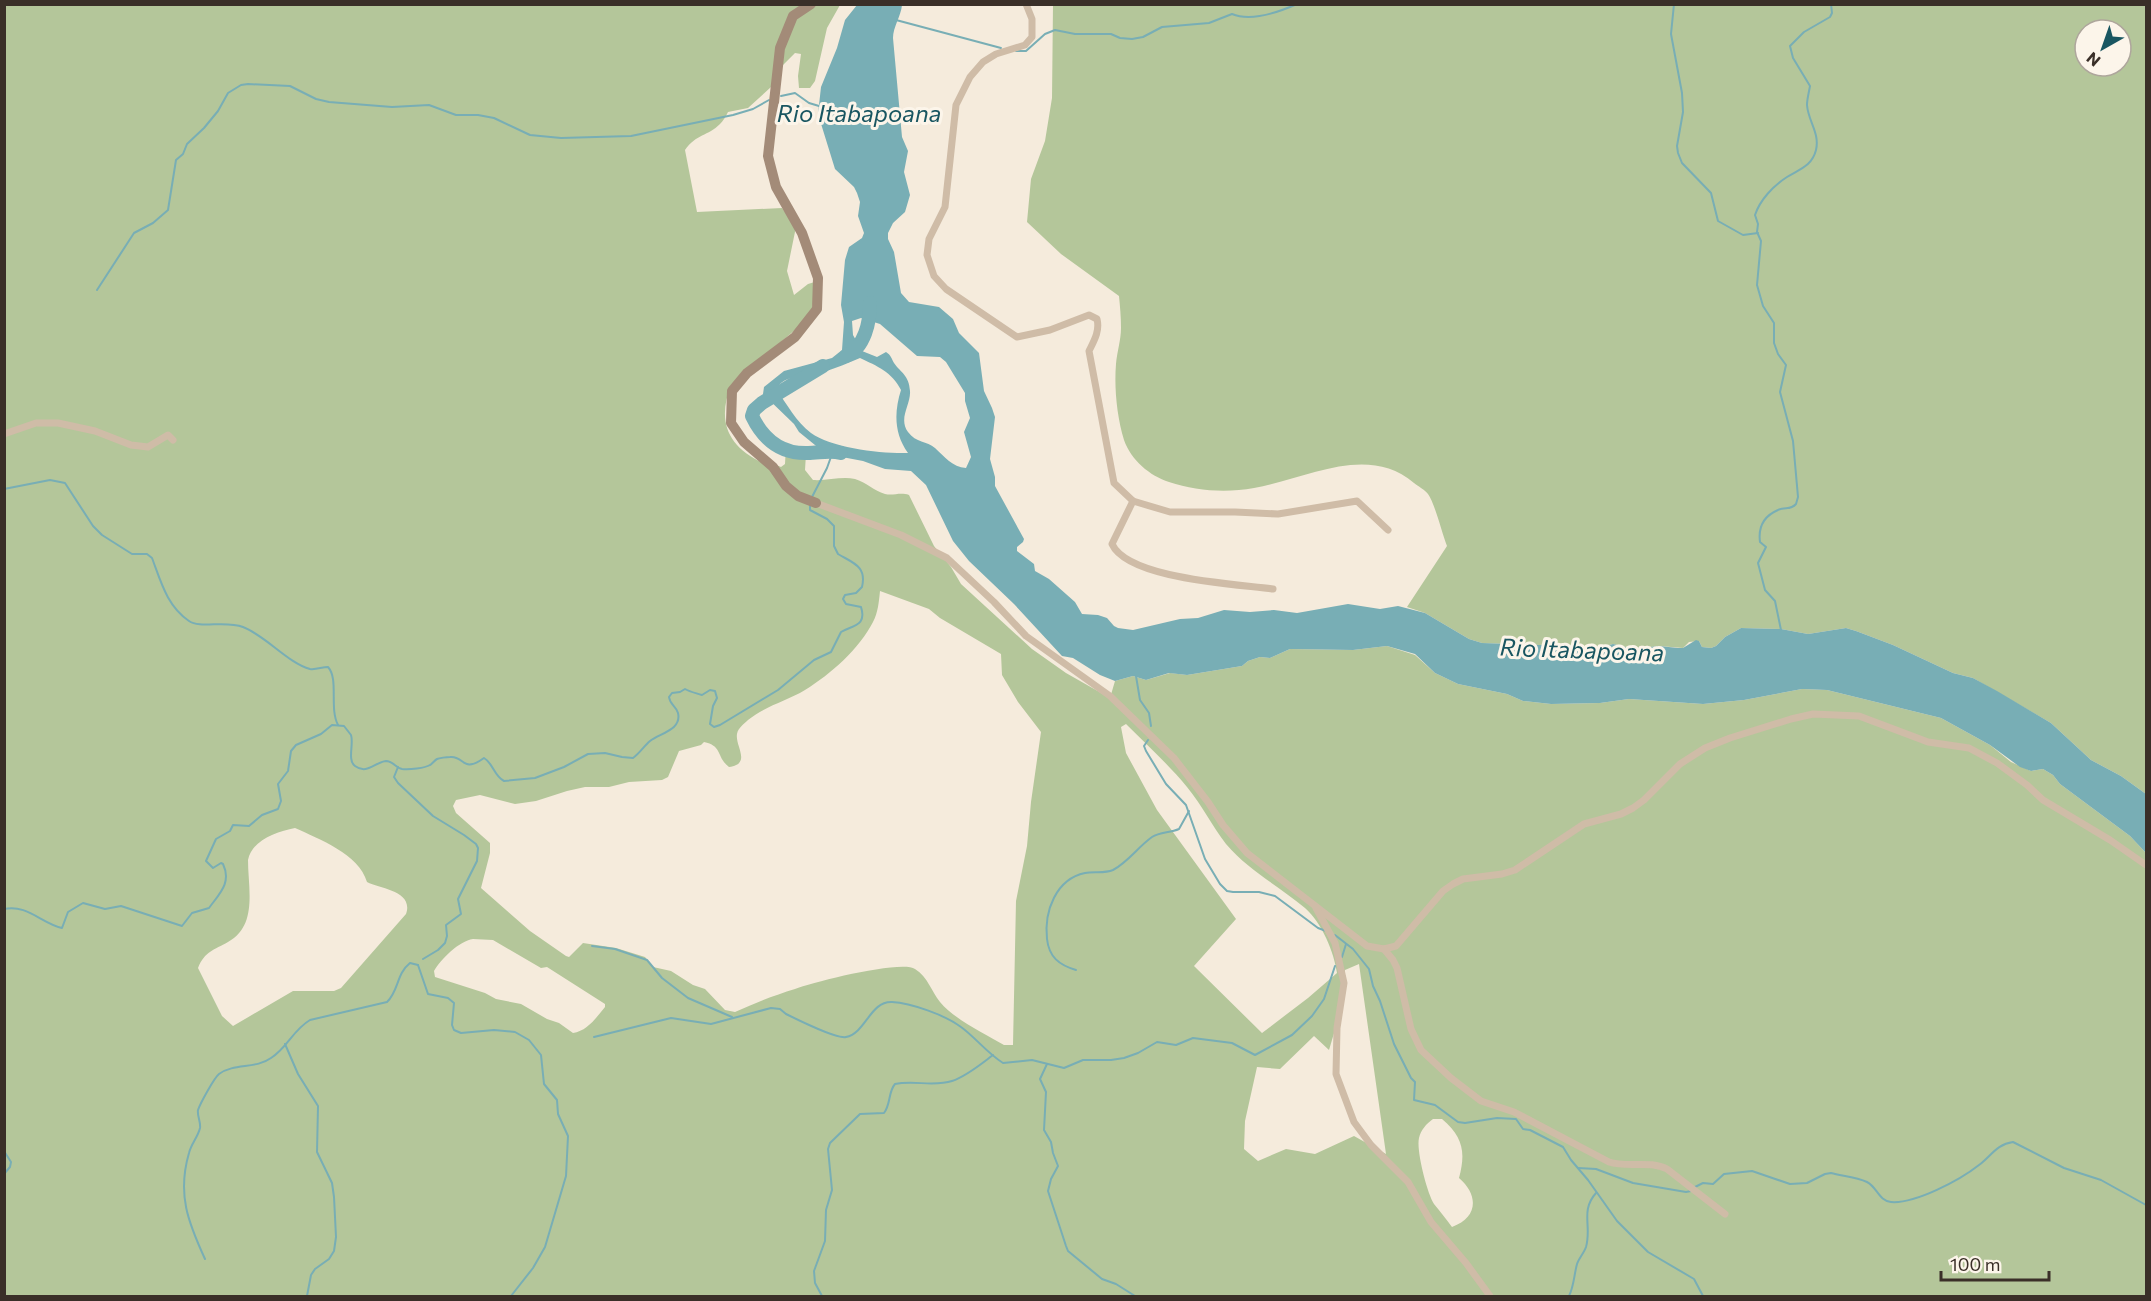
<svg xmlns="http://www.w3.org/2000/svg" width="2151" height="1301" viewBox="0 0 2151 1301" font-family="Commissioner,sans-serif">
<rect width="100%" height="100%" fill="#f5ebdc"/>
<g fill="#b4c69a" fill-rule="evenodd">
<path d="M5,5H840L827,28L815,81L810,88H799L798,76L801,54L795,53L783,65L771,87L748,108L728,112C726,116 723,121 720,124C708,136 696,134 685,150L697,212L782,208L796,227L787,271L794,295L808,284L818,281L810,317L731,385C717,421 727,446 763,463C768,465 775,464 781,467L785,464L786,446L806,454L805,470L813,480C827,481 842,476 855,479C866,482 874,491 885,494C893,496 900,492 909,495L934,546L951,567L961,584L1032,649L1066,673L1110,698L1115,681L1133,676L1146,680L1170,673L1187,675L1242,666L1248,661L1260,657L1270,658L1290,649L1353,650L1387,646L1415,655L1435,673L1458,684L1507,694L1523,701L1551,704L1600,703L1629,699L1703,704L1744,700L1802,689L1827,690L1941,718L1990,745L2011,762L2031,771L2043,769L2053,775L2060,784L2130,836L2146,853V1296H5ZM880,591L929,609L940,618L1001,654L1002,675L1018,702L1041,732L1031,802L1027,846L1016,901L1013,1045H1004C985,1034 954,1019 940,1002C931,991 928,977 915,969C901,960 814,982 795,989C775,995 755,1003 735,1012L725,1010L705,989L693,985L671,971L653,967L645,957L616,948L583,943L569,957L566,956L530,931L481,888L490,853V843L456,813L453,806L456,800L480,795L515,804L536,801L567,791L585,787H609L629,782L662,780L668,777L679,751L701,745L704,742C723,746 716,757 729,767C752,764 735,746 737,734C738,728 744,724 748,720C765,706 787,701 805,690C831,674 859,649 873,622C878,613 879,601 880,591ZM1126,724C1147,745 1169,765 1187,787C1202,805 1212,826 1226,844C1249,871 1279,886 1305,908C1322,923 1334,952 1337,973L1308,998L1262,1033L1194,966L1236,919L1157,810L1126,753L1121,727ZM295,828C319,839 359,854 367,882C381,889 414,891 406,914L341,988L334,991H293L233,1026L222,1016L198,968C205,951 214,950 228,942C258,926 248,888 248,860C252,840 276,832 295,828ZM473,939L493,940L541,968L547,967L605,1004V1007C596,1018 587,1031 573,1033L559,1023L547,1019L521,1004L496,999L485,993L435,977L434,971C441,959 459,941 473,939ZM1359,964L1386,1154L1354,1136L1315,1154L1286,1149L1258,1161L1244,1149L1245,1121L1257,1067L1280,1069L1314,1036L1329,1050L1340,1013L1345,970ZM1433,1119H1442C1463,1137 1466,1152 1459,1178C1479,1195 1478,1218 1452,1227C1446,1219 1440,1211 1434,1204C1427,1193 1416,1150 1419,1138C1421,1130 1426,1124 1433,1119Z"/>
<path d="M1053,5H2146V794L2121,776L2091,760L2051,723L1973,678L1953,673L1893,645L1856,631L1846,628L1808,634L1781,629L1741,628L1725,637L1716,646L1711,648L1702,647L1699,641L1689,642L1683,648L1659,646L1634,649L1613,644L1595,649L1557,643L1540,645L1482,643L1469,639L1425,613L1407,607L1447,546C1442,533 1435,504 1428,494C1425,490 1418,486 1414,483C1367,443 1306,479 1254,488C1226,493 1196,491 1169,482C1150,476 1131,460 1124,440C1117,417 1114,388 1116,364C1117,352 1121,340 1121,328C1121,317 1120,306 1119,296L1061,254L1027,222L1031,179L1045,141L1052,98ZM2085,30H2121V66H2085Z"/>
</g>
<path fill="#78aeb5" fill-rule="evenodd" d="M857,5H902C901,16 893,27 893,38L902,137L908,151L904,172L910,195L905,212L893,223L888,233V239L894,252L901,293L909,302L939,307L953,319L959,333L979,353L984,391L992,408L995,417L990,459L995,477V486L1024,539L1023,542L1017,547V551L1034,564L1035,571L1049,579L1075,602L1082,614L1098,615L1107,618L1114,626L1118,628L1133,630L1180,619L1198,618L1224,610L1250,612L1274,610L1297,613L1348,604L1380,609L1398,606L1425,613L1469,639L1482,643L1540,645L1552,643L1595,649L1613,644L1634,649L1659,646L1678,648H1683L1696,640L1699,641L1702,647L1711,648L1716,646L1725,637L1741,628L1781,629L1808,634L1846,628L1856,631L1893,645L1953,673L1973,678L1997,691L2051,723L2091,760L2121,776L2146,794V853L2130,836L2060,784L2053,775L2043,769L2031,771L2020,767L1990,745L1941,718L1827,690L1802,689L1744,700L1703,704L1629,699L1600,703L1551,704L1523,701L1507,694L1458,684L1435,673L1415,654L1387,646L1353,650L1290,649L1270,658L1260,657L1248,661L1242,666L1187,675L1169,673L1146,680L1133,676L1115,681L1100,675L1073,658L1062,656L1014,604L969,561L953,541L926,485L911,471L885,469L863,461L826,454L799,432L794,424L763,394L764,387L784,371L832,358L842,350L844,322L841,305L845,260L849,247L862,238L864,233L858,216L860,202L857,193L854,187L835,169L818,114L821,87L837,48L845,20ZM861,318L880,324L917,356L940,357L946,362L965,393V401L970,418L964,432L971,457L966,468C952,467 945,457 935,448C927,441 916,443 908,432C898,418 911,405 910,391C909,375 901,373 894,363C891,358 891,355 886,352L877,357L862,351L853,335L852,321ZM860,358C877,366 892,372 901,390C894,412 894,434 908,453C883,454 831,448 811,433C796,422 787,404 776,389C784,374 809,376 824,372C836,368 848,363 860,358Z"/>
<g fill="none" stroke-linecap="round" stroke-linejoin="round">
<g stroke="#78aeb5" stroke-width="2">
<path d="M1674,4L1671,34L1682,93L1683,112L1677,146L1678,153L1682,163L1711,193L1718,221L1743,235L1758,233"/>
<path d="M896,20L1001,48"/>
<path d="M1016,51H1026L1045,34L1055,30L1075,34H1111L1120,38L1132,39L1143,37L1162,27L1209,23L1232,14C1251,22 1279,12 1297,4"/>
<path d="M781,96L795,93L809,103L819,106"/>
<path d="M97,290L134,233L153,223L168,210L176,160L183,154L187,144L204,128L218,111L228,93L241,85L248,84L290,86L316,99L329,102L392,107L429,105L456,115H478L494,118L530,135L561,138L631,136L733,115L753,109L769,100"/>
<path d="M4,489L50,480L65,483L93,526L102,535L132,554H147L152,558C161,582 167,606 189,621C200,629 225,620 243,627C266,636 288,663 310,669C316,670 322,667 328,667C339,679 329,708 338,725"/>
<path d="M812,497L827,468L832,454"/>
<path d="M1781,630L1775,601L1765,590L1758,563L1766,547L1760,542C1758,527 1764,516 1778,510C1785,506 1790,511 1796,504L1798,497L1793,441L1780,392L1786,365L1778,354L1774,343V323L1763,306L1757,285L1761,241L1757,232L1758,224L1755,215C1760,200 1773,186 1787,177C1800,169 1812,166 1816,150C1820,133 1808,121 1807,105C1807,99 1809,92 1810,86L1793,58L1790,46L1804,32L1830,17L1832,13L1831,4"/>
<path d="M1136,676L1140,700L1149,713L1151,726"/>
<path d="M1148,740L1144,746L1146,751L1166,784L1186,805L1205,859L1220,884L1227,891L1233,892H1259L1275,896L1318,928L1326,931"/>
<path d="M398,767L394,777L398,783L433,816L464,835L476,844L478,848L477,861L458,899L461,914L446,925L447,936L445,943L438,950L423,959"/>
<path d="M4,909C27,904 41,923 62,928L68,912L83,903L105,909L121,906L182,926L192,913L209,908C219,894 232,883 223,864L221,863L213,868L206,861L216,839L230,831L233,825L249,826L262,815L278,809L281,801L278,784L288,771L291,751L296,745L321,734L332,725L344,726L351,735C354,744 347,760 355,766C367,775 375,762 386,761C393,761 396,768 402,769C409,770 425,768 430,765C432,764 435,760 437,759C439,758 447,757 450,757C464,755 462,774 484,758C493,763 494,776 504,781L535,778L564,767L588,754L605,753L622,757L633,758C640,753 644,746 650,741C660,733 682,730 678,713C676,706 670,705 669,697L672,693L680,692L685,689C690,692 696,693 702,695L710,690L715,691L717,698L713,706L710,724L714,727L720,725L778,690L814,660L831,652L841,632C853,625 867,626 861,607L846,604L843,599L845,595L856,593L862,587C867,566 853,563 838,554L834,546V526L827,519L810,510V506"/>
<path d="M1335,935L1353,949L1369,969L1373,986L1380,1001L1394,1044L1411,1078L1415,1082L1414,1100L1435,1105L1458,1122L1465,1123L1497,1118L1516,1119L1523,1129L1530,1130L1563,1147L1571,1160L1588,1180L1617,1221L1648,1252L1694,1279L1703,1296"/>
<path d="M592,946L615,949L647,960L662,978L688,998L732,1017"/>
<path d="M1342,957L1346,944"/>
<path d="M418,965L428,994L448,998L454,1003L452,1025L454,1030L461,1033L494,1030L515,1032L529,1040L541,1055L544,1084L557,1100L558,1114L568,1136L566,1176L545,1247L533,1268L511,1296"/>
<path d="M1076,970C1059,965 1049,957 1047,939C1044,911 1056,879 1085,873C1094,871 1104,874 1113,870C1128,862 1138,847 1152,837C1160,832 1170,833 1179,829L1189,811"/>
<path d="M594,1037L671,1018L711,1024L771,1008L780,1009L786,1014C796,1019 837,1039 846,1037C866,1033 870,1001 892,1002C911,1003 945,1015 961,1027C975,1037 987,1053 1003,1063L1032,1060L1064,1068L1083,1060H1111L1124,1058L1138,1053L1157,1042L1176,1045L1193,1038L1232,1043L1255,1055L1292,1035L1312,1016L1324,999L1335,966"/>
<path d="M285,1044L298,1074L318,1106L317,1152L332,1183L334,1197L336,1237L334,1251L329,1259L315,1269L311,1275L307,1296"/>
<path d="M1047,1064L1040,1079L1046,1092L1044,1130L1051,1142L1053,1153L1058,1166L1051,1179L1048,1191L1066,1246L1068,1251L1102,1279L1116,1284L1135,1296"/>
<path d="M4,1151L11,1162L10,1167L4,1174"/>
<path d="M1578,1168L1596,1169L1633,1183L1686,1192L1691,1191"/>
<path d="M1695,1187L1703,1183L1713,1184L1724,1174L1752,1171L1790,1184L1807,1183L1825,1174L1831,1173C1842,1176 1856,1177 1867,1182C1877,1187 1879,1201 1891,1202C1915,1204 1960,1180 1979,1165C1991,1156 1997,1144 2013,1142L2064,1168L2101,1180L2146,1205"/>
<path d="M205,1259C188,1222 177,1194 189,1153C191,1144 198,1137 200,1128C201,1122 197,1116 198,1110C200,1104 214,1078 219,1074C234,1063 256,1069 271,1058C287,1048 293,1030 310,1020L387,1002C399,991 396,974 410,963L418,965"/>
<path d="M822,1296L815,1283L814,1271L825,1241L826,1210L832,1190L828,1149L830,1143L860,1114L884,1113C891,1104 888,1092 895,1084C914,1080 934,1087 952,1081C967,1076 981,1064 993,1055"/>
<path d="M1569,1296C1574,1286 1574,1275 1577,1264C1579,1258 1584,1253 1586,1247C1592,1226 1580,1211 1596,1193"/>
</g>
<g stroke="#78aeb5" stroke-width="14">
<path d="M846,356C865,347 870,322 870,303"/>
<path d="M823,366L762,403L754,410L752,416C763,439 781,454 808,453C819,453 830,450 841,453"/>
</g>
<g stroke="#cfbca7" stroke-width="7">
<path d="M1026,4L1032,19V37L1025,45L996,54L983,62L970,77L956,105L945,207L929,239L927,255L934,276L946,289L1017,337L1050,330L1089,315L1097,319C1100,331 1094,341 1089,351L1114,483L1133,501L1170,512H1235L1278,514L1357,501L1388,530"/>
<path d="M4,434L36,423H58L95,431L131,445L148,447L168,435L173,440"/>
<path d="M1133,501L1112,544C1128,579 1236,584 1273,589"/>
<path d="M816,503L901,535L947,558L994,602L1026,636L1110,696L1174,758L1208,802L1223,825L1247,853L1367,946L1384,949L1396,946L1443,891L1453,884L1463,879L1502,874L1515,870L1584,824L1621,814L1633,808L1644,800L1680,764L1705,748L1730,738L1791,719L1813,714L1859,716L1928,742L1969,748L1997,763L2027,785L2043,800L2110,840L2146,865"/>
<path d="M1316,908L1335,943L1344,983L1337,1028L1336,1074L1354,1122L1371,1145L1408,1182L1431,1222L1466,1263L1490,1296"/>
<path d="M1384,949L1393,960L1397,968L1411,1029L1421,1050L1451,1078L1481,1101L1514,1112L1609,1162C1628,1168 1650,1160 1667,1169L1725,1214"/>
</g>
<path stroke="#a38b78" stroke-width="10" d="M811,4L793,16L780,48L768,156L776,187L802,233L818,278L817,309L795,337L747,373L732,391L731,423L744,442L773,467L786,486L798,496L816,503"/>
</g>
<g text-anchor="middle" dominant-baseline="central" stroke-width="6" stroke-linejoin="round" paint-order="stroke">
<g font-size="24" font-style="italic" fill="#195661" stroke="#fcf5ea">
<text x="859" y="112">Rio Itabapoana</text>
<text transform="translate(1582 649) rotate(2)">Rio Itabapoana</text>
</g>
</g>
<rect width="2151" height="1301" fill="none" stroke="#3a2f28" stroke-width="12"/>
<g transform="translate(2103 48) rotate(220)"><circle r="28" fill="#fcf5ea" stroke="#aea69c" stroke-width="1.5"/>
<path d="M0-4.5L10 22L0 15L-10 22Z" fill="#195661"/>
<text y="-9" font-size="16" font-weight="bold" text-anchor="middle" fill="#3a2f28">N</text>
</g>
<path d="M1941 1271v9h108v-9" fill="none" stroke="#3a2f28" stroke-width="3"/>
<text x="1950" y="1271" font-size="18" fill="#3a2f28" stroke="#fcf5ea" stroke-width="4.5" paint-order="stroke">100 m</text>
</svg>
